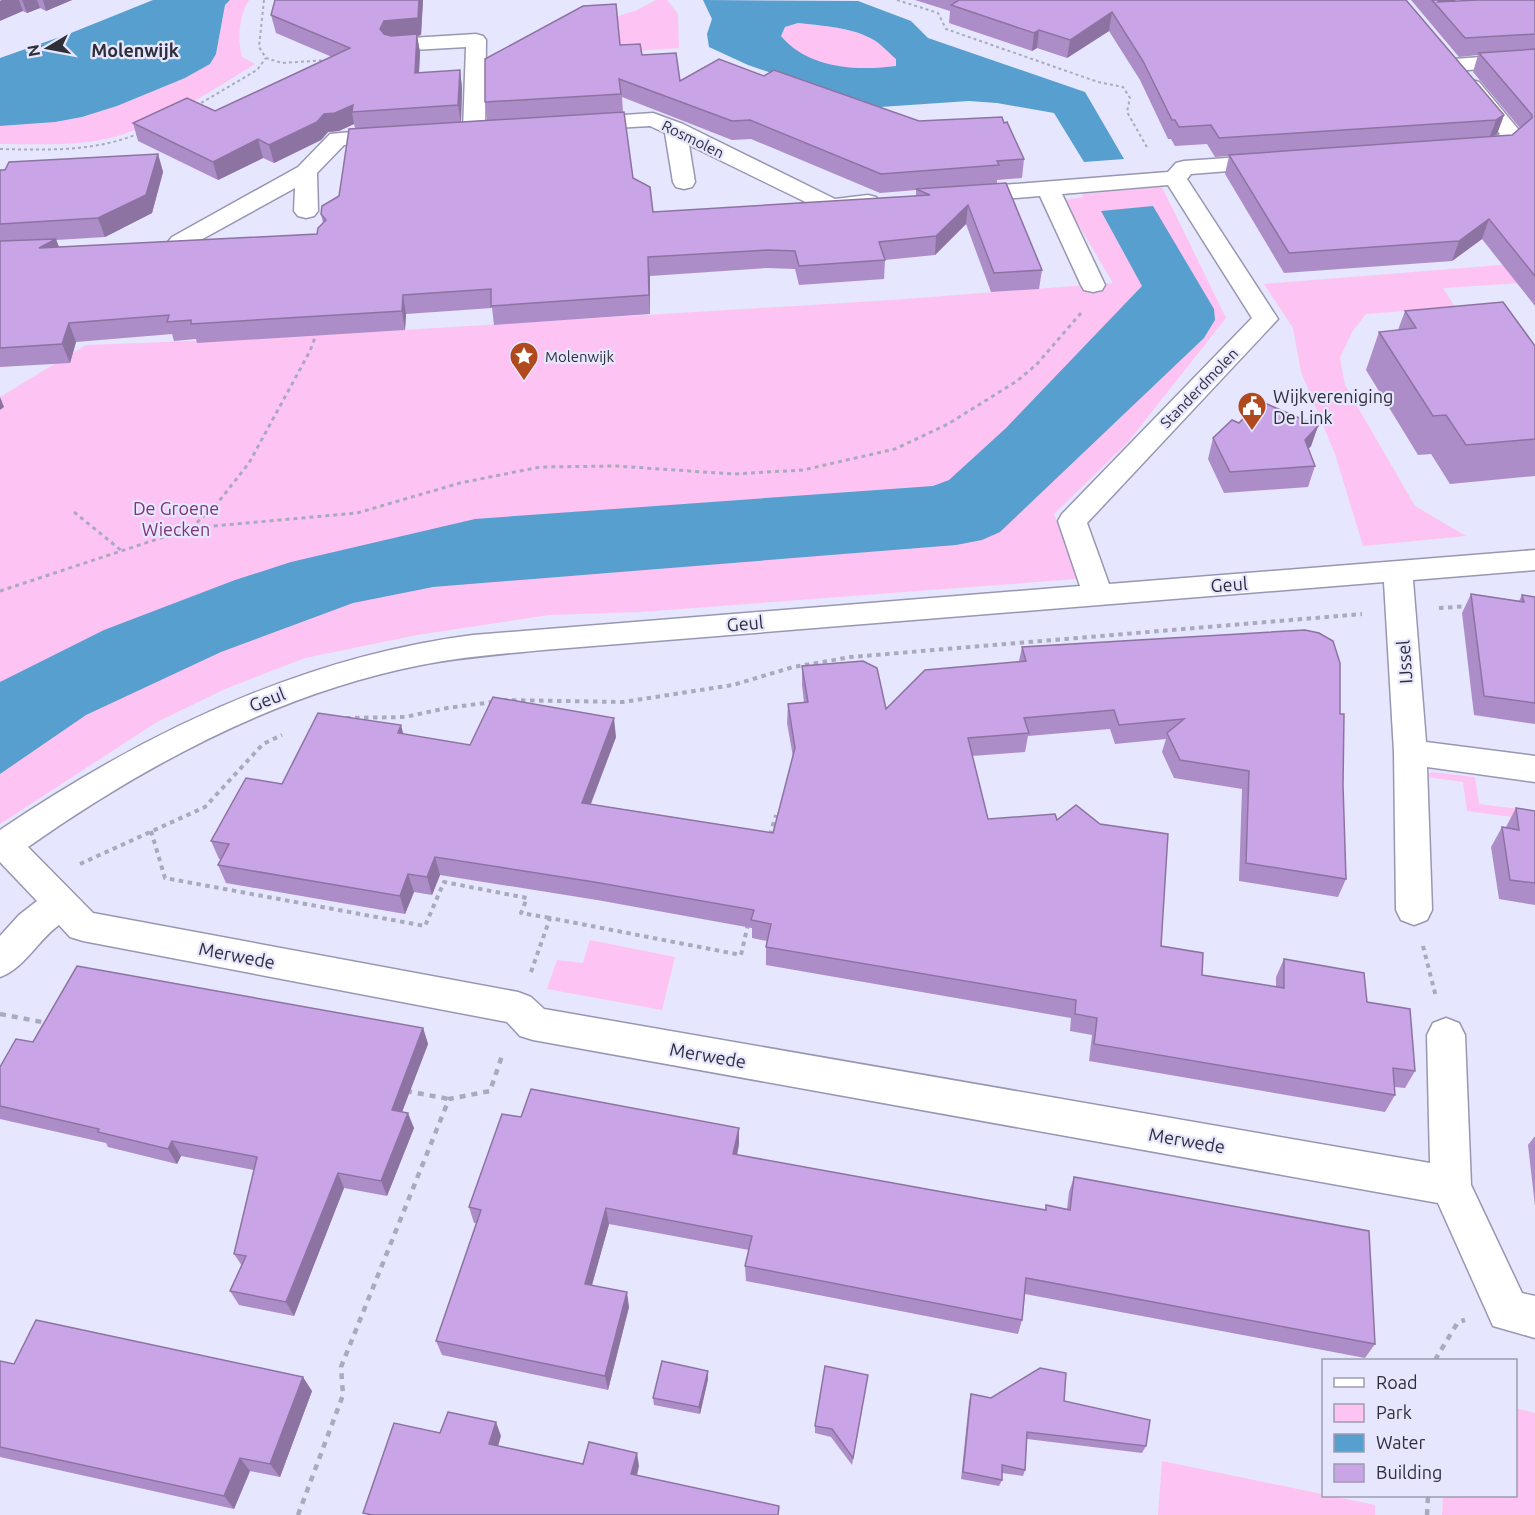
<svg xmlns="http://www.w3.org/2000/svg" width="1535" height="1515" viewBox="0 0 1535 1515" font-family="Ubuntu,sans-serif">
<rect width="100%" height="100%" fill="#e6e6fe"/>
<g fill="#fdc3f3">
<path d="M230,0H249C239,15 237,39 242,57L255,64C213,90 171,118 124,134C86,147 40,144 0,144V126L55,122L82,117L117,106L185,78L210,64L216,54L225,5Z"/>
<path d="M656,0H667L678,14L679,48L605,53L609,19L635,11Z"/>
<path d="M798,23C823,26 852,27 874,40C882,45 889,53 896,59V66C857,71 809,69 781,36L785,27Z"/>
<path d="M1162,187L1226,318L1128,442L1054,514L1077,579L641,612L549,615L417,635L305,658L225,689L157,722L0,824V397L86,345L271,338L892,300L1113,283L1064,200L1083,197L1082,194Z"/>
<path d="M1513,264L1522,283L1443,288L1455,307L1366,314L1352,332L1340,358L1345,385L1415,506L1466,536L1363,546L1335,454L1301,372L1293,328L1264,284Z"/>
<path d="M1431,772L1475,777L1479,804L1535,811V820L1467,811L1463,782L1427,777Z"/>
<path d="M590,940L675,957L662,1010L547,989L557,960L583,963Z"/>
<path d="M1516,1408L1535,1413V1515H1442L1443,1496H1516Z"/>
<path d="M1162,1461L1375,1505V1515H1158Z"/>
</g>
<g fill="#579fcf" fill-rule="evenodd">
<path d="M153,0H230L225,5L216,54L210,64L185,78L117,106L82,117L55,122L0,126V58L71,33Z"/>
<path d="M703,0L858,1L911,21L928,38L1085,92L1124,159L1084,162L1054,113L997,103L969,101L880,107L859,103L748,65L709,47L707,34L712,19ZM798,23C823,26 852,27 874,40C882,45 889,53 896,59V66C857,71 809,69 781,36L785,27Z"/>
<path d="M1153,206L1214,309L1215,320L1204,338L1000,532L982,540L956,545L433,587L353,603L221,652L86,715L0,774V682L104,630L235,580L291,562L475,519L933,486L949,480L1006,428L1142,286L1101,211Z"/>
</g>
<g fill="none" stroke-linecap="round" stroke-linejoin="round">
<g stroke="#9797b3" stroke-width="3">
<g id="minor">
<path d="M476,34L483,36L486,40L485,130L482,135L474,136L466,135L463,130L466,47L395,51L388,49L385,45L388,41L395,39Z"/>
<path d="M1535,53V65L1454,71L1447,69L1444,65L1447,61L1454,59Z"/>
<path d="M1472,80L1479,82L1523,135C1510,153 1485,159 1464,154L1461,149L1464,144L1490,141L1500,134L1462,86L1465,82Z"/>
<path d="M653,113L683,124L835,199L868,195L876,197L879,202L876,207C860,211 840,215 824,211L689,145L695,182L692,187L684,189L676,187L673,182L665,133L650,126L580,130L572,129L569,124L572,119L580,118Z"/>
<path d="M394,128L402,130L405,135L402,140L344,145L317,173L318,211L314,216L306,218L298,216L294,211L295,188L188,247L180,249L172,247L168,242L172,237L298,167L330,134Z"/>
<path d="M1270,155L1278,157L1281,162L1278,167L1191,174L1187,179L1278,319L1087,523L1109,584L1535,550V570L1413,580L1426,742L1535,756V782L1427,767L1432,910L1427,920L1414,925L1401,920L1396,910L1394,752L1384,582L543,650C502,654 461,657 421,665C279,693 146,764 28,847L93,913L518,992L531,997L544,1009L1430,1163L1427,1035L1433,1023L1446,1018L1459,1023L1465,1035L1471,1185L1522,1293L1535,1296V1338L1493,1326L1438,1203L533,1040L520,1036L507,1022L83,941L70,937L59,925C38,940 24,969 0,977V936L19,915L37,901L0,862V830C142,734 301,657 473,635L1080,586L1058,521L1062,514L1252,318L1168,185L1062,194L1105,285L1102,290L1093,292L1084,290L1081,285L1040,196L964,202L956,200L953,195L956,190L964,188L1168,172L1176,163L1184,161Z"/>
</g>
</g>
<g stroke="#aaaabe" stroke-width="2" stroke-dasharray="3 3" stroke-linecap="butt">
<path d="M264,0L259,47L266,58L282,63L328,60"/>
<path d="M897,0L938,13L946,29L1098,82L1123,87L1130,98L1127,112L1148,149"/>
<path d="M196,106L257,70L266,58"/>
<path d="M0,149C48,150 95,152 140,133"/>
</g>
<g stroke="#aaaabe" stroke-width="3" stroke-dasharray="4 4" stroke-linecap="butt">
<path d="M74,512L122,551"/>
<path d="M191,528L216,505L249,463L310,351L317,332"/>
<path d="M0,591L191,528L357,513L460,483L540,467L616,466L733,474L803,470L895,449L948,424L1017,381L1037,364L1081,313"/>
</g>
<g stroke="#aaaabe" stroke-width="4" stroke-dasharray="4.5 4.5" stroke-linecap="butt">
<path d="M1439,608L1470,606"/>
<path d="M503,700L623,702L733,685L793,667L851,657L1362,614"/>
<path d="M346,718L405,717L447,708L493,702"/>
<path d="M151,831L165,878L425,926L444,882L527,898L521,913L550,918"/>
<path d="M770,835L776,815"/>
<path d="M80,864L205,807L263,744L282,735"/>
<path d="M1423,946L1436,997"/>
<path d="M531,972L550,918L741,955L748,924"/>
</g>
<g stroke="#aaaabe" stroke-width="4.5" stroke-dasharray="6 6" stroke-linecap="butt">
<path d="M0,1014L47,1023"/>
<path d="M406,1091L449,1099"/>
<path d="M1435,1360L1458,1322L1465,1320"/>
<path d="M298,1515L343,1395L341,1367L449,1099L490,1091L503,1053"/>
<path d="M1427,1515L1428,1496"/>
</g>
<use href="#minor" fill="#fff" fill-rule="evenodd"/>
</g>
<g fill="#ad8dc7" fill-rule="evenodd">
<path d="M0,0H72L46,11L40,8L27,13Z"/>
<path d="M275,0H423L421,35L417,36L420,52L419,73L460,70L462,88L461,122L487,120L485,102L620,45L642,55L680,81L764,76L1024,159L1022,178L997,180V183L1042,270L1039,289L991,292L966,224L935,255L885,260L884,279L799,285L795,269L767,268L650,276V314L494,325L492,308L406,314L405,330L197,343L196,339L174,341L172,334L76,342L70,363L0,367V170L158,154L163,172L152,213L105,237L56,240L59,247L317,234L323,223L321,214L339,196L355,128L354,124L339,131L328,132L321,140L274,163L263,158L218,180L138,141L133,123L215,111L332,57L276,33L271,15ZM622,97L732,140L751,139L880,193L916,190V196L653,212L633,178L623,112Z"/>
<path d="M915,0H1406L1504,115L1497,134L1492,137L1512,135L1520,128L1473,72L1478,55L1459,57L1411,0H1456L1455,1L1535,0V306L1482,239L1452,261L1284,273L1225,174L1229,156L1215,157L1207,144L1175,146L1171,139H1168L1140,80L1109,31L1067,58L1037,48L1032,51L949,23L950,11Z"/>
<path d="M1405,311L1535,346V476L1450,484L1431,454L1418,455L1366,370L1379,332L1398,330Z"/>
<path d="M1239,423L1318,426L1311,446L1308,449L1315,466L1308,487L1224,493L1208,459L1213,438Z"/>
<path d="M1471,594L1519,601L1522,595L1535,597V724L1474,715L1462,613Z"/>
<path d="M1022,647L1340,714L1346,879L1338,897L1239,881L1242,789L1174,778L1162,752L1166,739L1115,744L1110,729L1028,736L1025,752L972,756L988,819L1057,820L1161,946L1202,975L1276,987V977L1284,959L1367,1002L1415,1071L1405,1088L1395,1087V1095L1385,1112L1089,1061L1092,1035L1070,1031L1071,1018L766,965V947L767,941L752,938V928L597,900L440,875L432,895L414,892L405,914L226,883L218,865L221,859H219L211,841L282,784L404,734L470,745L616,737L591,804L773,833L793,757L787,723L788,704L804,702L802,685V666L886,709L1019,661Z"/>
<path d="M1516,808L1535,811V905L1499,899L1491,847L1502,827H1506Z"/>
<path d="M423,1028L428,1044L402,1112L414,1128L387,1196L344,1188L294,1316L239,1305L230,1291L242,1266L234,1254L254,1170L181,1156L177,1164L108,1147L106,1143L0,1119V1067L33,1042Z"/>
<path d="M521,1117L739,1128V1144L737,1155L1045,1210L1046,1205L1067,1209L1069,1192L1074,1177L1375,1344L1365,1358L1025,1294L1022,1320L1018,1334L746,1281L745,1266L749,1250L609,1224L592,1285L629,1307L608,1390L442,1355L436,1341L477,1223H474L469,1207Z"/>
<path d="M1535,1136V1206L1528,1145Z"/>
<path d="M0,1361L14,1364L312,1391L280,1477L250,1471L234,1509L0,1457Z"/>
<path d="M708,1371V1379L700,1414L654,1405L653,1398Z"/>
<path d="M868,1375L852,1465L831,1437L815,1433V1426Z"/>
<path d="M971,1394L991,1398L1064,1401L1146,1446L1142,1453L1027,1439L1025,1470L1023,1476L1002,1473V1480L999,1486L961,1479L969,1402Z"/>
</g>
<g fill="#8d73a2">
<path d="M2,0H19L23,11L0,21V1Z"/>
<path d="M22,0H37L40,8L27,13Z"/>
<path d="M43,0H72L46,11Z"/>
<path d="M419,0H423L421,35L417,36L420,52L418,91L387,39L380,29L384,21Z"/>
<path d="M1440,0H1456L1442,12L1438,2Z"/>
<path d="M1112,12L1109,31L1067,58L1070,40Z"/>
<path d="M1039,30L1037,48L1032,51L1034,33Z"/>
<path d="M460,70L462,88L461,123L458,105Z"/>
<path d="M353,105L352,112L354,124L339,131L328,132L321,140L274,163L269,145L324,114Z"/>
<path d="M1504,115L1497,134L1489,139L1496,120Z"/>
<path d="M258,139L263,158L218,180L213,162Z"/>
<path d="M158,154L163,172L152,213L105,237L98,218Z"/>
<path d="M968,205L966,224L935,255L936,236Z"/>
<path d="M1489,219L1482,239L1452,261L1459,241Z"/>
<path d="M56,239L63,258L39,248Z"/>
<path d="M648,257L650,276V314L649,295Z"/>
<path d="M403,295L406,314L405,330L402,311Z"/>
<path d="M69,323L76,342L70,363L62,344Z"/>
<path d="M0,397L4,407L0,410Z"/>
<path d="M1318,426L1311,446L1298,460L1305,440Z"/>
<path d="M614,718L616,737L584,821L582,803Z"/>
<path d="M401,725L406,744L398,733Z"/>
<path d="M435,857L440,875L432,895L427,877Z"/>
<path d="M408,874L414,892L405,914L400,896Z"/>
<path d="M423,1028L428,1044L397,1125L392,1110Z"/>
<path d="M408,1113L414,1128L387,1196L381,1181Z"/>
<path d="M739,1128V1144L734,1170L733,1154Z"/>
<path d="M172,1141L181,1156L177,1164L168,1149Z"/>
<path d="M338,1173L344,1188L294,1316L286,1302Z"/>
<path d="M606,1208L609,1224L588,1299L585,1284Z"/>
<path d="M627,1292L629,1307L608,1390L605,1376Z"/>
<path d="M708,1371V1379L700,1414L699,1407Z"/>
<path d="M303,1377L312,1391L280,1477L270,1464Z"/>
<path d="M496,1422L501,1436L495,1457L489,1444Z"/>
<path d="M637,1453L639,1466L634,1488L631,1474Z"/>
<path d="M240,1458L250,1471L234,1509L224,1496Z"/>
</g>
<g fill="#c9a4e7" stroke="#8d73a2" stroke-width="1.5">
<path d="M275,0H419L418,18L384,21L380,29L384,34L391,36L417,34L415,73L460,70L458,105L352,112L353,105L335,113L324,114L317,122L269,145L258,139L213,162L133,123L187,98L215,111L350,48L271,15Z"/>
<path d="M959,0H1406L1504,115L1496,120L1219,138L1211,125L1179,127L1175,120H1172L1143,61L1112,12L1070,40L1039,30L1034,33L951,5Z"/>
<path d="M1432,0H1440L1438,2L1478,0H1535V34L1465,38Z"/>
<path d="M616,4L620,45L640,44L642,55L676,53L680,81L719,59L764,76L774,70L919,121L1002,117L1004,123L1007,122L1024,159L997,161L999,165L881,174L750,120L732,121L619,79L621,94L485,102V59L583,6Z"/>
<path d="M1535,49V276L1489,219L1459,241L1289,253L1229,155L1512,135L1532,118V115L1479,53Z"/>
<path d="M624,112L633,178L650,187L653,212L930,195L916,189L1006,183L1042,270L994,273L968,205L936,236L879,242L885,260L799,266L795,251L767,250L648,257L649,295L491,306V289L403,295L402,311L191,324V320L167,322L169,315L69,323L62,344L0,348V241L56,239L39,248L317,234L318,228L326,220L321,214L322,206L339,196L349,129Z"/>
<path d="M158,154L146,195L98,218L0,224V170H5L9,162Z"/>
<path d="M1503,302L1535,346V439L1466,445L1446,415L1433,416L1379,332L1416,328L1405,311Z"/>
<path d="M1260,401L1318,426L1305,440L1315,466L1230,472L1213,438L1232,420L1239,423Z"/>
<path d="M1471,594L1524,602L1522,595L1535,597V703L1484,696Z"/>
<path d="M1305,630L1319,633L1333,641L1340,663V714H1344L1343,785L1346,879L1246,863L1249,771L1180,760L1167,733L1184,719L1119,725L1114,710L1024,718L1029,733L968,738L988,819L1055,814L1057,820L1076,805L1100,824L1168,834L1161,946L1203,953L1202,975L1284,988V959L1364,973L1367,1002L1410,1009L1415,1071L1393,1068L1395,1095L1094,1044L1097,1018L1075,1014L1076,1000L766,947L771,924L751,920L754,910L594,882L435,857L427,877L408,874L400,896L218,865L229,844L211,841L246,778L282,784L318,713L401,725L398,733L470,745L493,697L614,718L582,803L773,833L795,748L788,704L808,702L802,666L863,661L877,668L886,709L925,670L1026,661L1022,647Z"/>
<path d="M1516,808L1535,811V883L1510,880L1502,827L1519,830Z"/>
<path d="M77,966L423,1028L392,1110L408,1113L381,1181L338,1173L286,1302L230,1291L246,1256L234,1254L257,1157L172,1141L168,1149L98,1132L99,1129L0,1106V1067L16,1039L33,1042Z"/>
<path d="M531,1089L739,1128L733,1154L987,1200L1046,1210V1205L1070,1210L1074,1177L1369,1231L1375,1344L1026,1278L1022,1320L745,1266L752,1236L606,1208L585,1284L627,1292L605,1376L436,1341L481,1210L469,1207L502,1114L521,1117Z"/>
<path d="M36,1320L303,1377L270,1464L240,1458L224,1496L0,1447V1361L14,1364Z"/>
<path d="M662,1361L708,1371L699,1407L653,1398Z"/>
<path d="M825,1366L868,1375L853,1458L832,1429L815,1426Z"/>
<path d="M1040,1368L1066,1373L1064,1401L1150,1420L1146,1446L1027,1432L1025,1470L1002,1465V1480L963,1472L971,1394L991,1398Z"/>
<path d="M448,1412L496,1422L489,1444L583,1464L589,1442L637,1453L631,1474L779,1506L778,1515H372L363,1513L394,1423L440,1433Z"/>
</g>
<defs>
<g id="sight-pin" transform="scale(1.5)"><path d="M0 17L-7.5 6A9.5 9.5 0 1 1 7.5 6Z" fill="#b04a1e" stroke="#e6e6fe"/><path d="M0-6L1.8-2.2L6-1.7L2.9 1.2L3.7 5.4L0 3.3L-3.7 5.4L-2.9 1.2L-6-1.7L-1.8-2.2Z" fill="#fff"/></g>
<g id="civic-pin" transform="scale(1.5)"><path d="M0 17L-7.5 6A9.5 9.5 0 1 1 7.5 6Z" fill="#b04a1e" stroke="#e6e6fe"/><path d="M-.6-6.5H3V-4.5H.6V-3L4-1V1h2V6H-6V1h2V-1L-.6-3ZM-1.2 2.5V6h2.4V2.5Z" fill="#fff"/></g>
</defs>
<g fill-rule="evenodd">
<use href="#sight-pin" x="524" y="356"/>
<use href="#civic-pin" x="1252" y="406"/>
</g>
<g text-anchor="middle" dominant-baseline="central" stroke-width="4.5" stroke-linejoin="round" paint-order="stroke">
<g font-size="15" fill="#2f2f3a" stroke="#e6e6fe">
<text transform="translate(693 139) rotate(26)">Rosmolen</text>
<text transform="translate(1199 388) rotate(-46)">Standerdmolen</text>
</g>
<g font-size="15" fill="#2f2f3a" stroke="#e6e6fe" text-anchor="start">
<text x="545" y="356">Molenwijk</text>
</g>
<g font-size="18" font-weight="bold" fill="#2f2f3a" stroke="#e6e6fe">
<text x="135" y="50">Molenwijk</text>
</g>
<g font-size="18" fill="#2f2f3a" stroke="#e6e6fe" text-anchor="start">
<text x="1273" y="396">Wijkvereniging<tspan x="1273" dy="21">De Link</tspan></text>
</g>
<g font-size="18" fill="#7e3576" stroke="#e6e6fe">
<text x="176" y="508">De Groene<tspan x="176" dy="21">Wiecken</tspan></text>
</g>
<g font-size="18" fill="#2f2f3a" stroke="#e6e6fe">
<text transform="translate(1229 584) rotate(-4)">Geul</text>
<text transform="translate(745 623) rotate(-5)">Geul</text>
<text transform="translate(1404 662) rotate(-94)">IJssel</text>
<text transform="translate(267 699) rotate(-21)">Geul</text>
<text transform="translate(237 955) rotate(11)">Merwede</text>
<text transform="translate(708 1055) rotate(10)">Merwede</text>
<text transform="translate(1187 1140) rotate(10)">Merwede</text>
</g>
</g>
<rect x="1322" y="1359" width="195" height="138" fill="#e6e6fe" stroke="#9d9db0" stroke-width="1.5"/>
<rect x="1334" y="1378" width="30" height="9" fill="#ffffff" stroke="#9d9db0" stroke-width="1.5"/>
<text x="1376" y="1389" font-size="18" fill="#2f2f3a">Road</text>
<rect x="1334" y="1404" width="30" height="18" fill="#fdc3f3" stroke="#9d9db0" stroke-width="1.5"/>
<text x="1376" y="1419" font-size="18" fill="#2f2f3a">Park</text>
<rect x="1334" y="1434" width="30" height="18" fill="#579fcf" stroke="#9d9db0" stroke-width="1.5"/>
<text x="1376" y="1449" font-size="18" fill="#2f2f3a">Water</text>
<rect x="1334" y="1464" width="30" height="18" fill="#c9a4e7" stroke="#9d9db0" stroke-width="1.5"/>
<text x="1376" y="1479" font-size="18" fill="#2f2f3a">Building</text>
<g transform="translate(48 48) rotate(260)" stroke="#e6e6fe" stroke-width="4.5" paint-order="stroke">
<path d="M0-4.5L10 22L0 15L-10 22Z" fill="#2f2f3a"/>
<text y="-9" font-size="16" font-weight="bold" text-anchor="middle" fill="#2f2f3a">N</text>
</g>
</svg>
